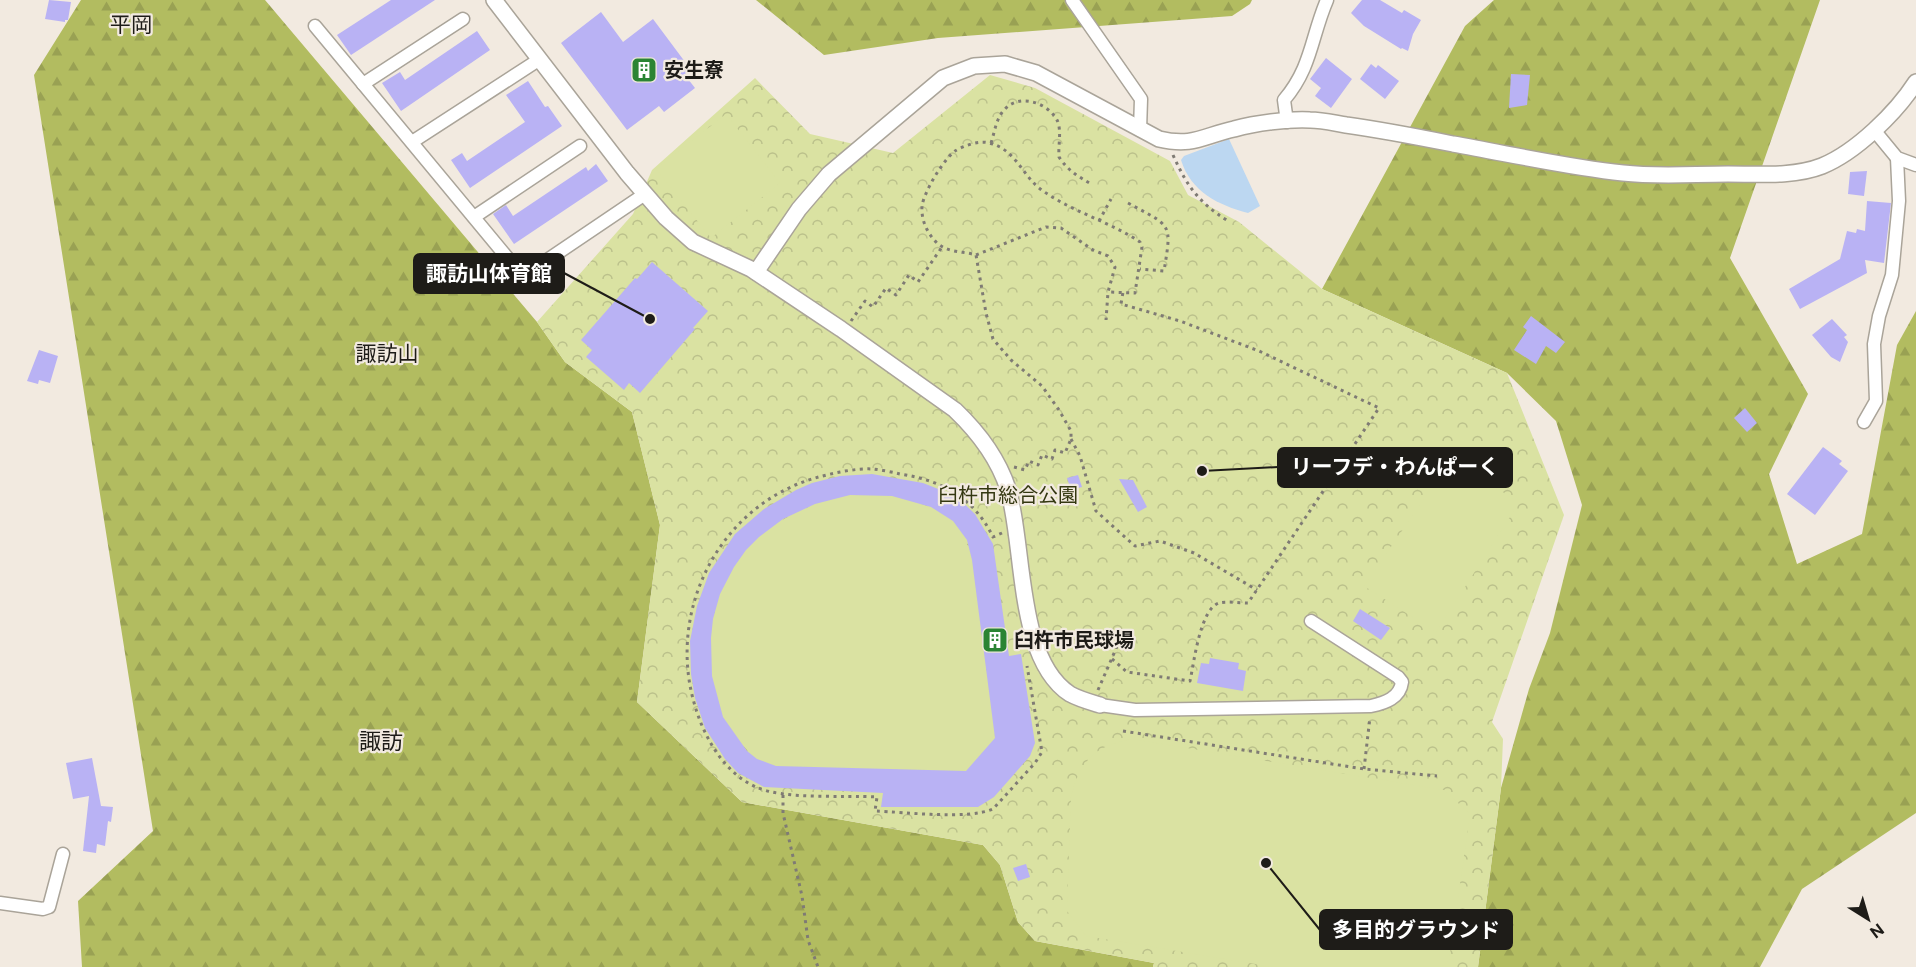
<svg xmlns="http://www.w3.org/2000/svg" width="1916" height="967" viewBox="0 0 1916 967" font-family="'Public Sans','Noto Sans JP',sans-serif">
<defs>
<pattern id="forest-firs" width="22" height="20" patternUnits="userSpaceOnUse" patternTransform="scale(1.5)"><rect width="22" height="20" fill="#b2bc60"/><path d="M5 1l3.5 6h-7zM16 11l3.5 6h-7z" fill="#99a153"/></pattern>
<pattern id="park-crowns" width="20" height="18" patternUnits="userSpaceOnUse" patternTransform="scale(1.5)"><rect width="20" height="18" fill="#dae2a2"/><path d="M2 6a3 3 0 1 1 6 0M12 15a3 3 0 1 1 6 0" fill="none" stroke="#bbc18b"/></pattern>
</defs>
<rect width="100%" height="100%" fill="#f2eae0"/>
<g fill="url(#forest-firs)">
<path d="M81,0H265L537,322L565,362L632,412L660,525L637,702L742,802L983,845L1000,865L1018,922L1035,941L1154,963L1153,967H82L78,901L153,831L34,75Z"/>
<path d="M756,0H1252L1250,4L1232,16L938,38L824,55Z"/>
<path d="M1494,0H1820L1730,258L1808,394L1769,474L1797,564L1862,534L1897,345L1916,311V813L1802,889L1760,967H1478L1501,788L1529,689L1550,633L1582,505L1556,421L1507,373L1322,289L1465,26Z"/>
</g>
<path fill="url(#park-crowns)" d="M990,75L1035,88L1170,161L1188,195L1239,222L1322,289L1507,373L1564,515L1492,722L1503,739L1501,788L1478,967H1153L1154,963L1035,941L1018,922L1000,865L983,845L742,802L637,702L660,525L632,412L565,362L537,322L633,214L652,170L755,78L810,134L893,153Z"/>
<g fill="#dae2a2">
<path d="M726,114L780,183L711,238L656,169Z"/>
<path d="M1452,458L1519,503L1436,632L1364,586Z"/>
<path d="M850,495C902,496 959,500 972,560L995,735L994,740L968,770L962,771L776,766C754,759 747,752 734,733C697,680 704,598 747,549C774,519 811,503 850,495Z"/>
<path d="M1132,739L1444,790L1470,814L1449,960L1441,967H1273L1086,936L1067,911L1071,797C1080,761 1094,746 1132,739Z"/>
</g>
<path fill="#bcd7f1" d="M1229,139L1260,206L1248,213C1218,205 1191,192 1181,160L1184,156Z"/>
<g fill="#b9b2f4" fill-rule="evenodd">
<path d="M49,0L71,2L68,20H65V22L45,19Z"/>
<path d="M391,0H435L351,55L337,35Z"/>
<path d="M1362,0H1380L1402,13L1404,10L1421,20L1413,34L1408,51L1402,48L1401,49L1364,26L1351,13Z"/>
<path d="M601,12L623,42L653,19L694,74L688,79L695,88L664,112L659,106L627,130L561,43Z"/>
<path d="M477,31L490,50L401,111L382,83L400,72L405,80Z"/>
<path d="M1326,58L1352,79L1331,108L1315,96L1321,88L1310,79Z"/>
<path d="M1371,64L1376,68L1378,65L1399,81L1385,99L1360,79Z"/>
<path d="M1511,74L1530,75L1527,105L1509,108Z"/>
<path d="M528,81L545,107L548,106L562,126L470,188L451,160L462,153L467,161L525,122L506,95Z"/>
<path d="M596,164L608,181L514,244L493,214L506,205L513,216L586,167L588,171Z"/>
<path d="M1867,171L1864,196L1848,194L1850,172Z"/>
<path d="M1867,201L1891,203L1884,263L1865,260L1867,273L1800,309L1789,289L1840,259L1847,231L1856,233L1857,229L1865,231Z"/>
<path d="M652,262L708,311L693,328L695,329L640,393L629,383L624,390L586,357L592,350L581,340L635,278L637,279Z"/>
<path d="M1531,316L1565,342L1556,353L1546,346L1536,364L1514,350L1527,330L1523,327Z"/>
<path d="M1832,319L1847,335L1844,337L1848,342L1840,362L1831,357L1812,335Z"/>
<path d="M39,350L58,356L50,383L39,380L38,384L27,381Z"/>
<path d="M1745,408L1757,423L1747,432L1734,418Z"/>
<path d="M1823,447L1842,461L1839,464L1848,471L1815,515L1787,494Z"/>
<path d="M872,474L923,483L956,496L975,514L993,544L1009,656L1021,654L1035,743L1030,756L994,797L978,807H881L883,793L764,787L738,773L725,759L705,728L695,698L691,674L690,641L697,606L709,573L735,534L764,509L796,490L812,483L840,476ZM850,495L892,496L931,507L953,521L967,540L972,560L995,738L966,771L776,766L757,759L747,751L723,717L712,676L711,638L713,619L720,594L734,567L746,550L759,537L783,519L815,504Z"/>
<path d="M1078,475L1082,487L1071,490L1067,478Z"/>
<path d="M1119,479L1133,480L1147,507L1138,512Z"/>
<path d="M1360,609L1390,628L1381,640L1353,621Z"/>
<path d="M1210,658L1239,663L1238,669L1246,671L1243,691L1197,683L1201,663L1209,664Z"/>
<path d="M92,758L101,806L113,807L111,822L108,821L105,846L97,844L96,853L83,851L89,796L73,799L66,763Z"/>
<path d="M1026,864L1030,877L1018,881L1013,868Z"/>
</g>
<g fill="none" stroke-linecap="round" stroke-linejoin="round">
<g stroke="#aaa499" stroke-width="15">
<g id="minor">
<path d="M1072,0L1141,99L1140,130"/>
<path d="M315,26L515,267L522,271H531L645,194"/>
<path d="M363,84L463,19"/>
<path d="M1287,122L1284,100C1312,67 1311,37 1327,0"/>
<path d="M1874,130L1897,158L1916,165"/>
<path d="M412,142L540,59"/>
<path d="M474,217L580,146"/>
<path d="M1864,422L1876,401L1874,344L1879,316L1892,275L1899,201L1897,158"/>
<path d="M1100,705L1135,710L1371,706C1385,703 1400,698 1402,682L1398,677L1311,621"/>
<path d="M0,903L43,909L49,907L63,854"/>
</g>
</g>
<g stroke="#aaa499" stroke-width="18">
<g id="tertiary">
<path d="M494,0L627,173L666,218L693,242L751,269L841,329L955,410C978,432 998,458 1008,489C1025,546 1016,659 1070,694C1079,699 1090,702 1100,705"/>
<path d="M756,272L799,209L829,174L943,78L974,66L1005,64L1036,73L1159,139C1193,147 1203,136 1234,129C1256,123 1286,119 1310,120C1322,120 1334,123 1346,125C1382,130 1418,137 1453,144C1510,154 1566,167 1623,173C1658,177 1693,174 1728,174C1758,174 1794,177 1822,166C1856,152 1896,113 1916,82"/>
</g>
</g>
<g stroke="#7f7b74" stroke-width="3" stroke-dasharray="3 4.5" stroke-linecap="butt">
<path d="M991,143C995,131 996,118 1005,109C1020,93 1048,103 1057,120C1062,130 1058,146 1059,157C1068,171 1079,177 1093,185"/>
<path d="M1173,155C1187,186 1198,202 1228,221"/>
<path d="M1128,203C1172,227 1172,222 1164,271L1140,269"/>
<path d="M1099,221L1111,199"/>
<path d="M976,255L1046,227L1061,228L1093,250L1108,256L1115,267L1108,292L1106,320"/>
<path d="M851,321L865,301L873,307L886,288L896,295L909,275L918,282L942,247"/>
<path d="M1071,439L1080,456L1096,511L1135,546L1160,541L1194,553L1257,590"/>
<path d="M1014,467L1025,470L1029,461L1038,465L1042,455L1052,459L1055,450L1065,453L1071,439V431L1059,410L1042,386L1011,360L993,339L986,313L976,255C963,251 948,253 937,243C927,233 921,220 922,206C924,192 943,160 955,151C963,146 979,140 989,143C1015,149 1021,173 1039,188C1069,211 1109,221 1140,242L1142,247L1135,293L1108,292"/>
<path d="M1002,533L993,537C975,499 942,480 900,474C892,472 882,470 873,469C855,468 833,473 815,478C719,506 666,611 695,706C704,737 724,773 756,787C784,800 844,795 877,797L875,811C905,812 968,820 993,809L1035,763L1042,752L1027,666"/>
<path d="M1112,659L1127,672L1190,681C1194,663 1200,609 1219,603C1227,601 1240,603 1248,603L1379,408L1259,351L1180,321L1121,304L1123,292"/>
<path d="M1098,690L1122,635"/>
<path d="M1123,731L1364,769L1437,776"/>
<path d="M1364,769L1370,717"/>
<path d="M783,795V813L802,896L808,940L818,967"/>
</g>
<use href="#minor" stroke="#fff" stroke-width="12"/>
<use href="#tertiary" stroke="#fff" stroke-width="15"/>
</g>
<defs>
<g id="building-square" transform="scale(1.35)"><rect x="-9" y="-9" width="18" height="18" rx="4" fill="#2a8433" stroke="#f2eae0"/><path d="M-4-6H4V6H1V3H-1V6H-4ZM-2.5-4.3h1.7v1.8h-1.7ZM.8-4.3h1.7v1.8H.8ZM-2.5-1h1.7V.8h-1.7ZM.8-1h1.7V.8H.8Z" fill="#fff"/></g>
</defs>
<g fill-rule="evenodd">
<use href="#building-square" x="644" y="70"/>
<use href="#building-square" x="995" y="640"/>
</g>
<g text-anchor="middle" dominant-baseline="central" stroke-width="4.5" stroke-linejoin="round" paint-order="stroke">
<g font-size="20" font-weight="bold" fill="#1e1c18" stroke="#f2eae0" text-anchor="start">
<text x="664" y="70">安生寮</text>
<text x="1014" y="640">臼杵市民球場</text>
</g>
<g font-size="20" fill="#343811" stroke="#f2eae0">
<text x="1008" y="495">臼杵市総合公園</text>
</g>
<g font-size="21" fill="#1e1c18" stroke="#f2eae0">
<text x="131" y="24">平岡</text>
<text x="387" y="353">諏訪山</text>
</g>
<g font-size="22" fill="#1e1c18" stroke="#f2eae0">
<text x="381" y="741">諏訪</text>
</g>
</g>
<path fill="none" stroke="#1e1c18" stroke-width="2" d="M650 319L564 273M1202 471L1278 467M1266 863L1320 930"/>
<g fill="#1e1c18" stroke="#f2eae0" stroke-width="2">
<circle cx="650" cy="319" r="6"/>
<circle cx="1202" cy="471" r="6"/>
<circle cx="1266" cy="863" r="6"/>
</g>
<g fill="#1e1c18" stroke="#1e1c18" stroke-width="2">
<rect x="414" y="254" width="150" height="39" rx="6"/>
<rect x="1278" y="448" width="234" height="39" rx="6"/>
<rect x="1320" y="910" width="192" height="39" rx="6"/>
</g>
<g font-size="21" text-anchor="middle" font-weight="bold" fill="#fff">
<text x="489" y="281">諏訪山体育館</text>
<text x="1395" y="474">リーフデ・わんぱーく</text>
<text x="1416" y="937">多目的グラウンド</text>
</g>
<g transform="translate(1868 919) rotate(143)" stroke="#f2eae0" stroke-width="4.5" paint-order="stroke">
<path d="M0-4.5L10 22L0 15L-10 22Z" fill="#1e1c18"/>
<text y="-9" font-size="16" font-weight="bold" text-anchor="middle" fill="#1e1c18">N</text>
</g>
</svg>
